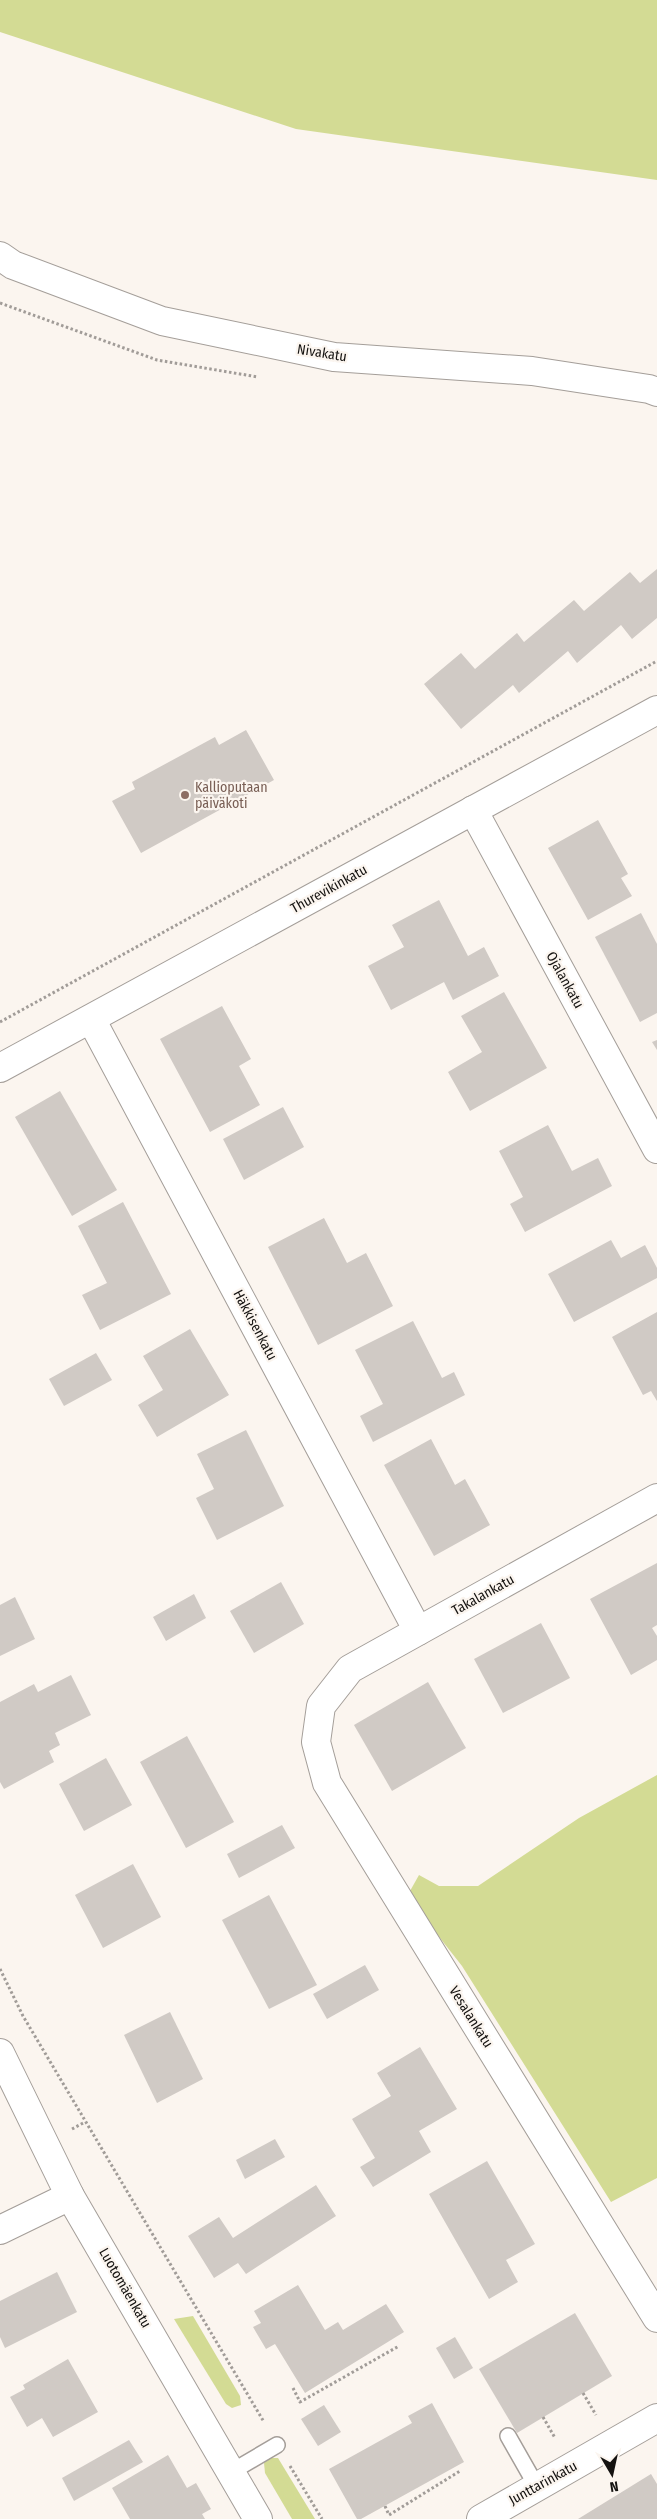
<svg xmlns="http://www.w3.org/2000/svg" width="657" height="2519" viewBox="0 0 657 2519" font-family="'Fira Sans Condensed',sans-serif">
<rect width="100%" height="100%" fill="#fbf5ef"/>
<g fill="#d3db94">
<path d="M0,0H657V180L296,129L0,32Z"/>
<path d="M657,1775V2178L611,2202L462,1966L418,1910L410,1891L419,1875L439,1886H478L579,1818Z"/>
<path d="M193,2316L240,2396L241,2405L232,2408L226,2404L174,2319Z"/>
<path d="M270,2458H278L315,2519H292L265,2473L264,2463Z"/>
</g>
<g fill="#d0cac5">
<path d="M657,569V618L632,639L621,625L577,663L568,651L519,693L513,685L461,729L424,684L461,653L475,669L517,633L524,642L574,600L584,611L630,572L640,583Z"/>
<path d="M246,730L274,780L141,853L112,801L135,789L132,782L215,737L219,745Z"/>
<path d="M598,820L628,874L621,878L632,896L588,920L548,848Z"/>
<path d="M439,900L468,956L484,947L499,976L453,1000L444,982L391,1010L368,966L404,947L392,925Z"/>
<path d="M641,913L657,944V1013L640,1022L595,937Z"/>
<path d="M504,992L547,1068L470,1111L448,1072L482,1052L461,1016Z"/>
<path d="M222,1006L251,1059L239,1066L260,1105L210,1132L160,1039Z"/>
<path d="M657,1040V1050L652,1042Z"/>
<path d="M60,1091L117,1190L72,1216L15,1117Z"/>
<path d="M283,1107L304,1147L244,1180L223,1139Z"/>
<path d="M548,1125L572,1171L598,1158L612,1186L525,1232L510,1204L523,1197L499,1151Z"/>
<path d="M123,1202L171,1294L100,1330L82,1295L107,1283L78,1226Z"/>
<path d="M324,1218L347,1263L366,1253L393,1306L318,1345L268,1247Z"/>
<path d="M611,1240L621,1258L645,1245L657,1268V1278L574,1322L548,1274Z"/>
<path d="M657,1312V1401L651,1391L643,1395L612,1337Z"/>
<path d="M413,1321L442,1378L454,1372L465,1395L373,1442L360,1416L383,1404L355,1350Z"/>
<path d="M190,1329L229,1395L157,1437L138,1405L163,1390L143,1356Z"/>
<path d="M96,1353L112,1380L64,1406L49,1379Z"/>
<path d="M246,1430L284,1506L217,1540L196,1498L214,1489L197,1454Z"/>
<path d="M431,1439L455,1485L465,1479L490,1525L434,1556L384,1465Z"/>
<path d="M657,1563V1625L652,1628L657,1636V1660L631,1675L590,1599Z"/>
<path d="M281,1582L304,1624L254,1653L230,1611Z"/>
<path d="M194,1594L206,1618L166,1641L153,1617Z"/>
<path d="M15,1597L35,1639L0,1656V1605Z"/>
<path d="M541,1623L570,1678L503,1713L474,1659Z"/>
<path d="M71,1675L91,1715L55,1733L60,1745L49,1751L54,1762L4,1789L0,1782V1702L34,1684L38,1692Z"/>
<path d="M428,1682L466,1748L392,1791L354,1725Z"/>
<path d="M187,1736L234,1822L186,1848L140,1762Z"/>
<path d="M106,1758L132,1805L84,1831L59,1784Z"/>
<path d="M282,1825L295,1848L239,1878L227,1854Z"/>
<path d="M133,1864L161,1917L103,1948L75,1895Z"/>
<path d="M269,1895L317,1985L269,2009L222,1920Z"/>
<path d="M365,1965L379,1990L327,2019L313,1994Z"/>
<path d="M170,2012L203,2079L157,2103L124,2035Z"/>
<path d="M420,2047L457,2109L419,2131L431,2152L373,2187L360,2167L375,2158L352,2119L391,2096L377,2073Z"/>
<path d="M275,2139L285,2157L245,2179L236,2160Z"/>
<path d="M487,2161L535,2244L506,2260L518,2282L489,2299L429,2194Z"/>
<path d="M316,2185L336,2216L246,2274L238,2263L214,2278L188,2236L219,2217L233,2238Z"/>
<path d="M57,2272L77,2312L5,2348L0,2337V2301Z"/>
<path d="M298,2285L325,2330L338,2322L343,2330L386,2304L404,2332L305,2393L275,2344L266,2349L253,2327L261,2323L254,2311Z"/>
<path d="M575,2313L612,2376L517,2433L479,2369Z"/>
<path d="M455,2337L473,2368L454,2379L436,2348Z"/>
<path d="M68,2359L98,2412L53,2437L42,2418L27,2427L10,2397L25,2389L23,2385Z"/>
<path d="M432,2403L464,2462L361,2519H357L329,2469L412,2423L408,2416Z"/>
<path d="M324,2405L341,2432L318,2446L301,2419Z"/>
<path d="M129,2440L143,2462L74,2501L62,2478Z"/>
<path d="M168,2455L187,2488L196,2483L211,2509L202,2514L205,2519H130L112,2488Z"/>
<path d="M651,2474L657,2484V2519H578Z"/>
</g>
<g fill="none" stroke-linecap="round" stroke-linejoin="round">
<g stroke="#a49e99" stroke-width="18">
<g id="lane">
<path d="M508,2436L537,2487"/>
<path d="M231,2472L277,2445"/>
</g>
</g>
<g stroke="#a49e99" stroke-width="30">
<g id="street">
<path d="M0,256L13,265L162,321L334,357L532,371L649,389L657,392"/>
<path d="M473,810L657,1149"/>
<path d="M91,1019L418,1631"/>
<path d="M0,1068L657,710"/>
<path d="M657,1498L350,1669L321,1706L316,1742L327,1783L657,2318"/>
<path d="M0,2053L70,2196L258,2519"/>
<path d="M0,2230L70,2196"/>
<path d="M481,2519L657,2418"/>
</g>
</g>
<g stroke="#a19c98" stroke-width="3" stroke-dasharray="2.5 2.5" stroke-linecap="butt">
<path d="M0,303L157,360L258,377"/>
<path d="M0,1022L657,661"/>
<path d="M0,1969L23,2016L264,2422"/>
<path d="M72,2129L85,2122"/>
<path d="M293,2388L300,2402L399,2346"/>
<path d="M583,2393L596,2415"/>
<path d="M543,2417L555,2438"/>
<path d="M290,2466L322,2519"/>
<path d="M385,2506L389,2515L460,2471"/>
</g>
<use href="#lane" stroke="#fff" stroke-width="15"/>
<use href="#street" stroke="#fff" stroke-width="28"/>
</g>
<circle fill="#8d6e63" stroke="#fbf5ef" stroke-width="2" cx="185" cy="795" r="5"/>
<g text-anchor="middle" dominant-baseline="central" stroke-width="4.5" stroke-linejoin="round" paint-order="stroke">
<g font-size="14" fill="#141210" stroke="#fbf5ef">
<text transform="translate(322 353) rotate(9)">Nivakatu</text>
<text transform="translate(329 889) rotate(-29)">Thurevikinkatu</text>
<text transform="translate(565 980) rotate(61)">Ojalankatu</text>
<text transform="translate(255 1325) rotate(62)">Häkkisenkatu</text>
<text transform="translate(483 1595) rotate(-29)">Takalankatu</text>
<text transform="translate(471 2017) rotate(58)">Vesalankatu</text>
<text transform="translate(125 2288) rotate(60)">Luotomäenkatu</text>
<text transform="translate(543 2483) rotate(-29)">Junttarinkatu</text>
</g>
<g font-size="14" fill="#785e54" stroke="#fbf5ef" text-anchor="start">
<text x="195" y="787">Kallioputaan<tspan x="195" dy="16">päiväkoti</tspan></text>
</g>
</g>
<g transform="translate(612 2474) rotate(171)" stroke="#fbf5ef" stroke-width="4" paint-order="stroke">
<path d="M0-4L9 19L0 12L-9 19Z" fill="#141210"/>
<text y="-8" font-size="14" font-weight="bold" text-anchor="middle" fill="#141210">N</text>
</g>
</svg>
